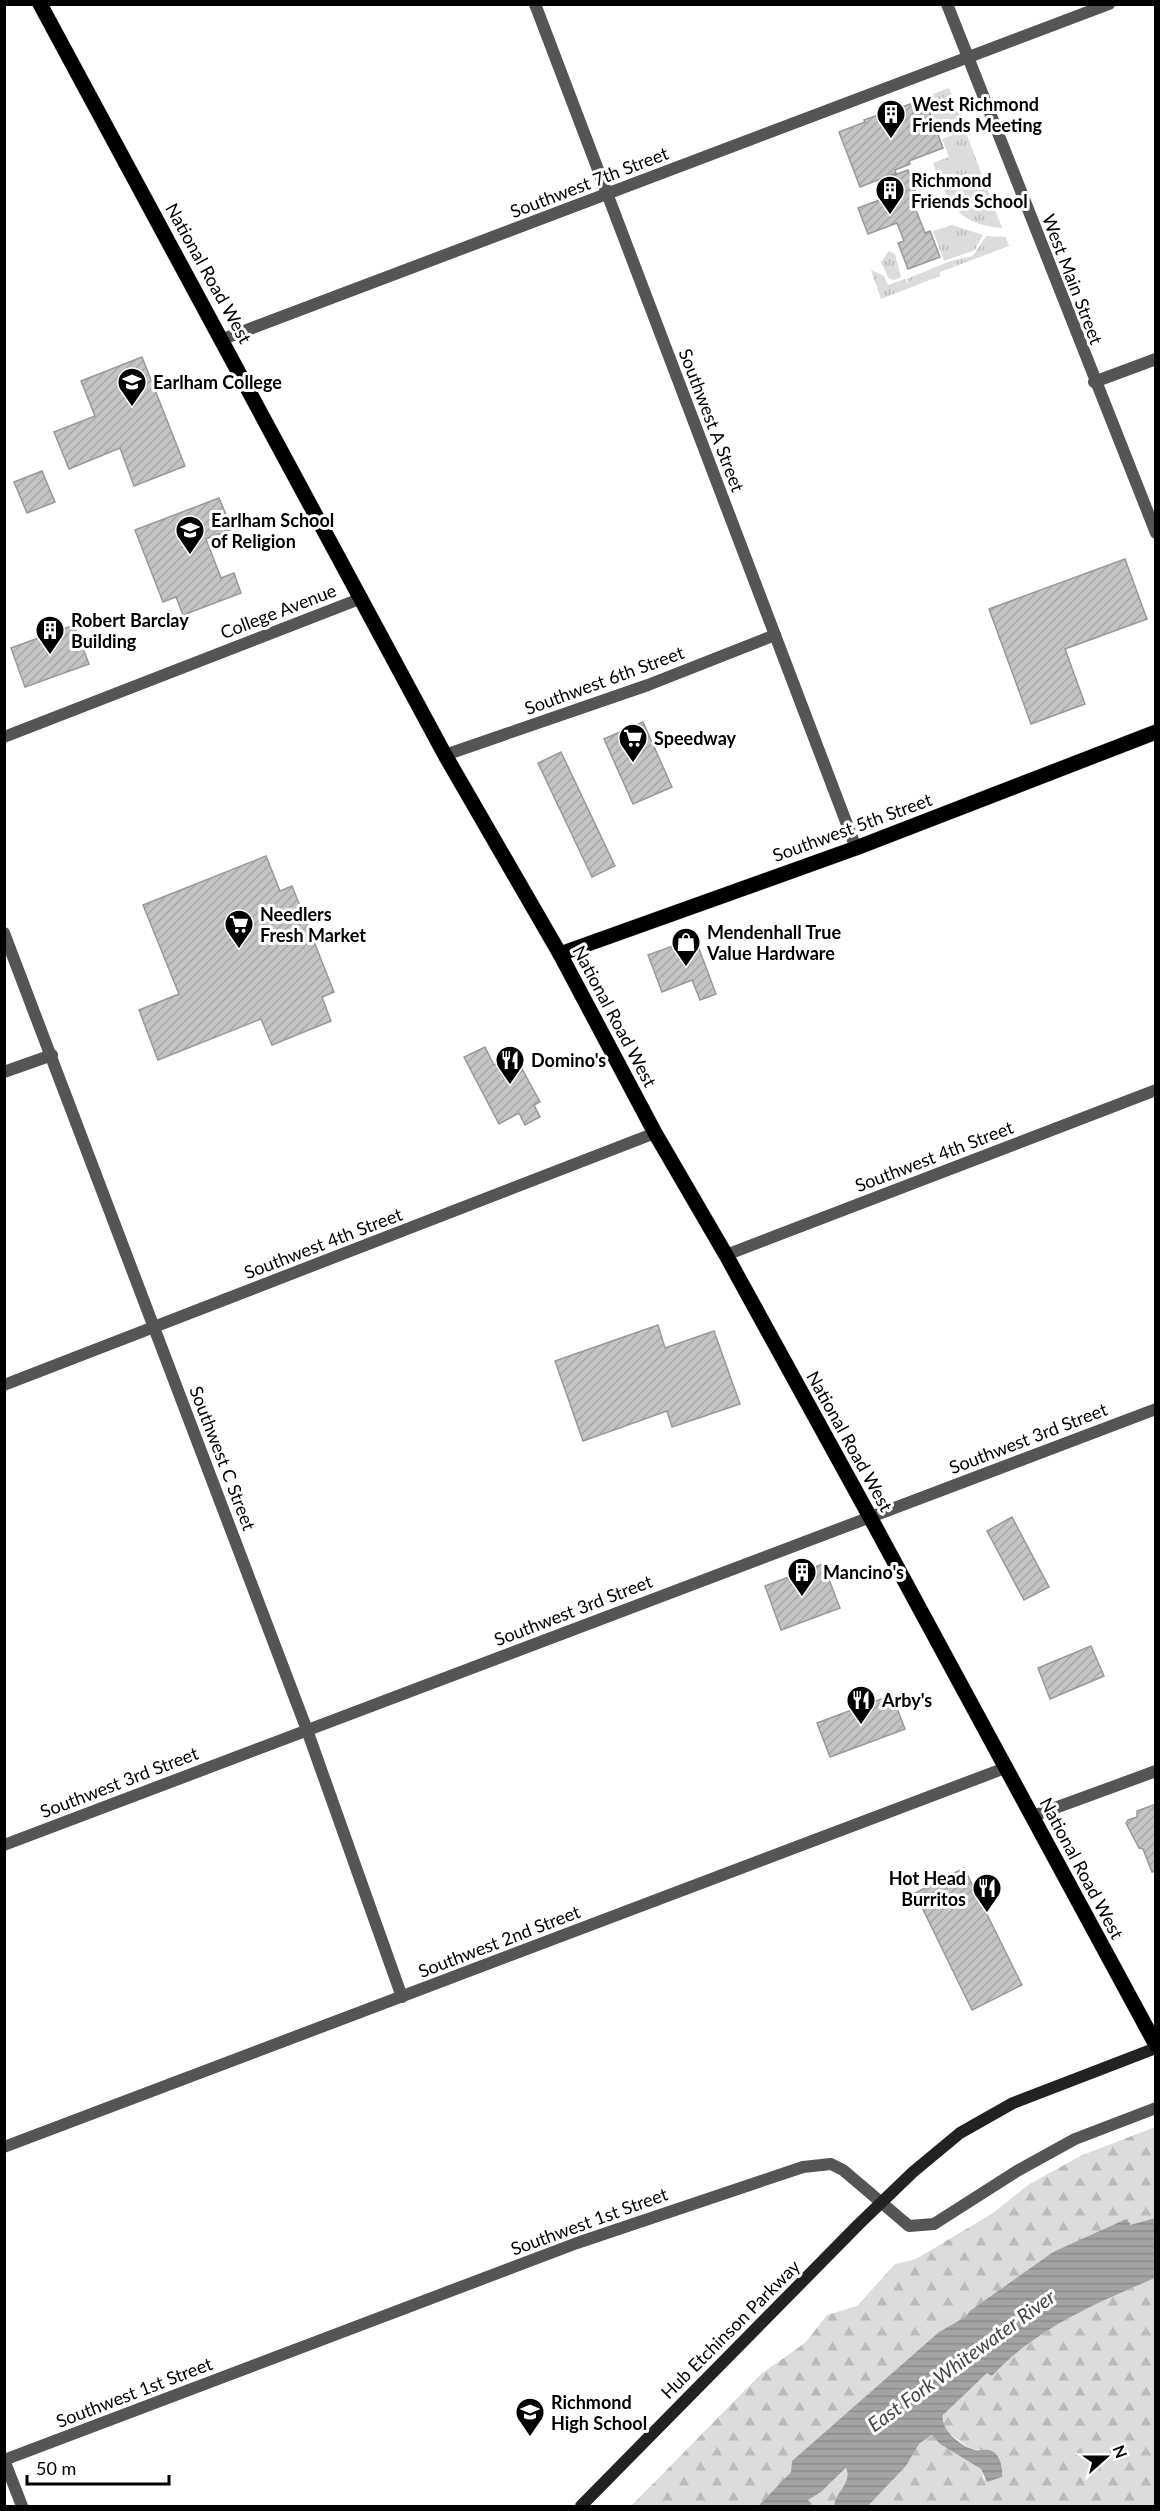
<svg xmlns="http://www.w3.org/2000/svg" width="1160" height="2511" viewBox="0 0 1160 2511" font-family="Lato,sans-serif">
<defs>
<pattern id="grass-tufts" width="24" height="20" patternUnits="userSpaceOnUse" patternTransform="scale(1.5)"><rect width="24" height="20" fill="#dcdcdc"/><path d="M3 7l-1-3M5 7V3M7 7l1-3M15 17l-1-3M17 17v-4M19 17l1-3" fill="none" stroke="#bbb"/></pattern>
<pattern id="forest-firs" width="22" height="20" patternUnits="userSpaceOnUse" patternTransform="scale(1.5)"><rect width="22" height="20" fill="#dcdcdc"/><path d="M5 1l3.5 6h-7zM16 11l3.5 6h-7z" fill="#bbb"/></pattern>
<pattern id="water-rules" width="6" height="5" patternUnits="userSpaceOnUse" patternTransform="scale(1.5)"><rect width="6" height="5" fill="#a3a3a3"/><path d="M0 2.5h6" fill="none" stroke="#8b8b8b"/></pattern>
<pattern id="building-hatch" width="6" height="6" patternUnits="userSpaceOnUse" patternTransform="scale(1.5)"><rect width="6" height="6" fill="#c4c4c4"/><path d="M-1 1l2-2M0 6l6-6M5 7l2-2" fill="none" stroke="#a7a7a7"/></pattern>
</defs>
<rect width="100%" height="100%" fill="#fff"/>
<g fill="url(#grass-tufts)">
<path d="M949,88L960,117L936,126L925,97Z"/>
<path d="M965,130L1002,228C956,225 947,200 933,163L949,157L942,139Z"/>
<path d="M952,225L983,235L975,250L944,261L933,231Z"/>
<path d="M986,236L1006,237L1009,246L940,272V276L881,299L871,270L884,276L888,285L905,279L908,285L907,279L950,261L973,256Z"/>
<path d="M889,251L895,254L901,277L895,280L889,279L881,262Z"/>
</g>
<g fill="url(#forest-firs)">
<path d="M1155,2127V2218L1130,2225L1128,2223L1053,2252L971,2310L965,2317L939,2332L792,2466L791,2472L758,2506H631L761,2374L805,2343L827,2315L857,2306L895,2264L916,2259L993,2213L1028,2185L1080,2156Z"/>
<path d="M1155,2278V2506H868L906,2466L919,2444L933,2435L940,2444L981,2469L984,2480L999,2460L992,2451L971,2449L946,2431L941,2423L945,2411L987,2373L992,2375C1036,2328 1097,2303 1155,2278Z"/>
<path d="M847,2468C853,2483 835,2492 834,2506H810L812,2504L807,2500L821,2492Z"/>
</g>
<path fill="url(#water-rules)" d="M1155,2218V2278C1097,2303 1036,2328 992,2376L987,2373L943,2415C940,2430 961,2446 975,2450C979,2451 984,2449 989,2450C1000,2452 1003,2468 1002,2477L987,2482L981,2469L940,2444L932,2435L919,2444L906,2466L868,2506H834C835,2492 853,2483 846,2468L821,2492L808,2500L812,2504L810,2506H758L791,2472L792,2461L939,2332L965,2317L971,2310L1053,2252L1124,2220L1127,2219L1130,2225Z"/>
<g fill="url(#building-hatch)" stroke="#999" stroke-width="1.5">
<path d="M925,99L943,148L909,161L910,164L895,170L896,173L860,187L839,132L865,122L864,120Z"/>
<path d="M908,170L916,193L910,195L925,233L930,231L940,257L908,269L898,243L904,241L897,223L868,234L858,208L893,195L886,178Z"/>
<path d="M142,357L185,466L134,486L120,448L69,469L54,432L95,416L81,381Z"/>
<path d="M42,471L55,502L27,513L14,482Z"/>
<path d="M219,498L232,529L206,539L221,578L234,573L241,593L183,615L176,597L163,602L135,530Z"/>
<path d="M1125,559L1147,619L1065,649L1085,704L1031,724L989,609Z"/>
<path d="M74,625L89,664L25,687L11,648Z"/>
<path d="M643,722L672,787L633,804L604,739Z"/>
<path d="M561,752L615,866L592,877L538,763Z"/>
<path d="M266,856L280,891L292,886L334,992L322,997L331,1021L272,1045L261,1019L158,1060L139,1010L179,994L143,905Z"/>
<path d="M695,938L716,994L700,1000L692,980L662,992L648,955Z"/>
<path d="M485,1047L494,1065L497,1063L504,1076L521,1067L540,1102L534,1105L540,1117L525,1125L519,1113L499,1124L464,1057Z"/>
<path d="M658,1325L665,1348L714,1331L740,1404L672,1427L667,1411L583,1441L555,1361Z"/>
<path d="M1012,1517L1049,1587L1024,1600L987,1531Z"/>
<path d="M823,1564L840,1608L781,1630L765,1586Z"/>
<path d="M1091,1646L1104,1676L1050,1699L1038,1668Z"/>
<path d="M892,1695L905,1729L830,1757L817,1723Z"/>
<path d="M1156,1804V1871L1152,1872L1143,1849L1139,1848L1126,1823L1128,1820L1137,1817V1811Z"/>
<path d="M964,1868L1022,1985L972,2010L915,1893Z"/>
</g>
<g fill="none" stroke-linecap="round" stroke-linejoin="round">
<g stroke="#dbdbdb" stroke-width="16">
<g id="primary">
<path d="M40,4L445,755L560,954L655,1133L726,1255L870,1517L1156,2045"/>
<path d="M560,954L856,848L1156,732"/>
</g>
</g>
<g stroke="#555" stroke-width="12">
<path d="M535,4L856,848"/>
<path d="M947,4L1156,533"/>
<path d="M223,339L1109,4"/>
<path d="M1094,382L1156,359"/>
<path d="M4,737L362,598"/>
<path d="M445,755L648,685L775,635"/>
<path d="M4,933L307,1730L402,1997"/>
<path d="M4,1072L52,1055"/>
<path d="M726,1255L1156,1090"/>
<path d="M4,1385L655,1133"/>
<path d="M1033,1816L1156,1771"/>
<path d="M4,1845L1156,1409"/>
<path d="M4,2147L1005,1768"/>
<path d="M4,2460L577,2243L803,2167L831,2164L843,2170L909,2226L934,2224L1017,2171L1075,2139L1156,2108"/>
<path d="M4,2460L22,2506"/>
</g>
<path stroke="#222" stroke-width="12" d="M581,2506L859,2224L913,2172L960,2133L1013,2103L1156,2048"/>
<use href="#primary" stroke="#000" stroke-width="15"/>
</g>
<defs>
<g id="building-pin" transform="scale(1.5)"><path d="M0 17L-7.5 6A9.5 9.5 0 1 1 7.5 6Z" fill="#000" stroke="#fff"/><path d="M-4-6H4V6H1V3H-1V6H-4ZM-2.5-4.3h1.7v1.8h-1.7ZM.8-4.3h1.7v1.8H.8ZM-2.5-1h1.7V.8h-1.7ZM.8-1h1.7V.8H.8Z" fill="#fff"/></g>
<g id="university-pin" transform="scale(1.5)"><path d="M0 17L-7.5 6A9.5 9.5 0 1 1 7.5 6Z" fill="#000" stroke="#fff"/><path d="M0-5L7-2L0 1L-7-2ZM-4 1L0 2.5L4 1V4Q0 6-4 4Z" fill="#fff"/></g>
<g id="supermarket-pin" transform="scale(1.5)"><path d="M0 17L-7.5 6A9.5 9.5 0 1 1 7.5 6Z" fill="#000" stroke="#fff"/><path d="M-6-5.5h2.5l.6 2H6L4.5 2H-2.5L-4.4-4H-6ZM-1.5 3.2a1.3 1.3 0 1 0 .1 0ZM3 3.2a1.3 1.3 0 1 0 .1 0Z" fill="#fff"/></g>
<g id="shop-pin" transform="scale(1.5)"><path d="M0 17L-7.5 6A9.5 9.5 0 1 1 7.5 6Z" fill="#000" stroke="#fff"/><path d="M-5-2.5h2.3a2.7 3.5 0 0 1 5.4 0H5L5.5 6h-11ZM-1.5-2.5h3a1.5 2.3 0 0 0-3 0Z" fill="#fff"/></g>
<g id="restaurant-pin" transform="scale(1.5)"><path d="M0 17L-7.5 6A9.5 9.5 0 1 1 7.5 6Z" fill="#000" stroke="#fff"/><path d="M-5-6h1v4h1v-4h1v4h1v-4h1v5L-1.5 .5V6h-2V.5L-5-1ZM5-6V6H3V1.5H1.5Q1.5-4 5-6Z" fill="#fff"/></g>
<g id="school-pin" transform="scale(1.5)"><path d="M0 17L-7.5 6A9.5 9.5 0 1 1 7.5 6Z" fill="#000" stroke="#fff"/><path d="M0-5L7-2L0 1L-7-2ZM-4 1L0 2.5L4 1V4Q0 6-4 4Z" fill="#fff"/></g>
</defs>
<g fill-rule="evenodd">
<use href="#building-pin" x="891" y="114"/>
<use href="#building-pin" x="890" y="190"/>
<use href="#university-pin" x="132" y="382"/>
<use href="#university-pin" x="190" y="530"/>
<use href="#building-pin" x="50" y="630"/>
<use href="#supermarket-pin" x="633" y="738"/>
<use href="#supermarket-pin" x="239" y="924"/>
<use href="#shop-pin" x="686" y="942"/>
<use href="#restaurant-pin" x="510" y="1060"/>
<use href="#building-pin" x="802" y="1572"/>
<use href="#restaurant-pin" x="861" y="1700"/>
<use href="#restaurant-pin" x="987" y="1888"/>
<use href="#school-pin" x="530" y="2412"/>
</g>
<g text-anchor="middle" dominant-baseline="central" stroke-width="6" stroke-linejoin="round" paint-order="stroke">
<g font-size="18" font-weight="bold" fill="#000" stroke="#fff" text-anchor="start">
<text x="912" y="104">West Richmond<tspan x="912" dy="21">Friends Meeting</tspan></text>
<text x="911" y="180">Richmond<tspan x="911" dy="21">Friends School</tspan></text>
<text x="153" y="382">Earlham College</text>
<text x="211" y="520">Earlham School<tspan x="211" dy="21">of Religion</tspan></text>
<text x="71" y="620">Robert Barclay<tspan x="71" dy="21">Building</tspan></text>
<text x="654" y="738">Speedway</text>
<text x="260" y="914">Needlers<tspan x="260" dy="21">Fresh Market</tspan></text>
<text x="707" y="932">Mendenhall True<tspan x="707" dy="21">Value Hardware</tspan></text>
<text x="531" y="1060">Domino's</text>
<text x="823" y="1572">Mancino's</text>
<text x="882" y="1700">Arby's</text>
<text x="966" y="1878" text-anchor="end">Hot Head<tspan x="966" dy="21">Burritos</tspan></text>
<text x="551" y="2402">Richmond<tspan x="551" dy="21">High School</tspan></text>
</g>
<g font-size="18" fill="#000" stroke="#fff">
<text transform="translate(589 182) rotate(-21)">Southwest 7th Street</text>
<text transform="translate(209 273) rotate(61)">National Road West</text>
<text transform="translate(1073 279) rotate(69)">West Main Street</text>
<text transform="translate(712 420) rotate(69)">Southwest A Street</text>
<text transform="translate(278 611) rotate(-21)">College Avenue</text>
<text transform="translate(604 680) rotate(-20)">Southwest 6th Street</text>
<text transform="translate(852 827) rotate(-20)">Southwest 5th Street</text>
<text transform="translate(615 1016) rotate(62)">National Road West</text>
<text transform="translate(934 1156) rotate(-21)">Southwest 4th Street</text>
<text transform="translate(323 1243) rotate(-21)">Southwest 4th Street</text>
<text transform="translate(1028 1438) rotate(-21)">Southwest 3rd Street</text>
<text transform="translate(850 1441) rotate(61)">National Road West</text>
<text transform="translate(223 1458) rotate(69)">Southwest C Street</text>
<text transform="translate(573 1610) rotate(-21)">Southwest 3rd Street</text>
<text transform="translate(119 1782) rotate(-21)">Southwest 3rd Street</text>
<text transform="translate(1082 1868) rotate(62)">National Road West</text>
<text transform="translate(499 1941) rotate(-21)">Southwest 2nd Street</text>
<text transform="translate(589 2221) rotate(-20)">Southwest 1st Street</text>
<text transform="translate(730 2329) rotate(-45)">Hub Etchinson Parkway</text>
<text transform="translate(134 2392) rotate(-21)">Southwest 1st Street</text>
</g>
<g font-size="20" font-style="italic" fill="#444" stroke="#fff">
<text transform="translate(961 2360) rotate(-36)">East Fork Whitewater River</text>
</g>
</g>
<rect width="1160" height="2511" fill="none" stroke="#000000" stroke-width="12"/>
<g transform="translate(1106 2457) rotate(69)" stroke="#ffffff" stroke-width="4.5" paint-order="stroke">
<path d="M0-4.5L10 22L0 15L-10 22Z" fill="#000000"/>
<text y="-9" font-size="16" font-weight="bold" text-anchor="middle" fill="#000000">N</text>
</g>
<path d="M27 2475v9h142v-9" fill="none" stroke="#000000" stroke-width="3"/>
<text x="36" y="2475" font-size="18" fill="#000000" stroke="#ffffff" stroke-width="4.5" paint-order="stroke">50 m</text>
</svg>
